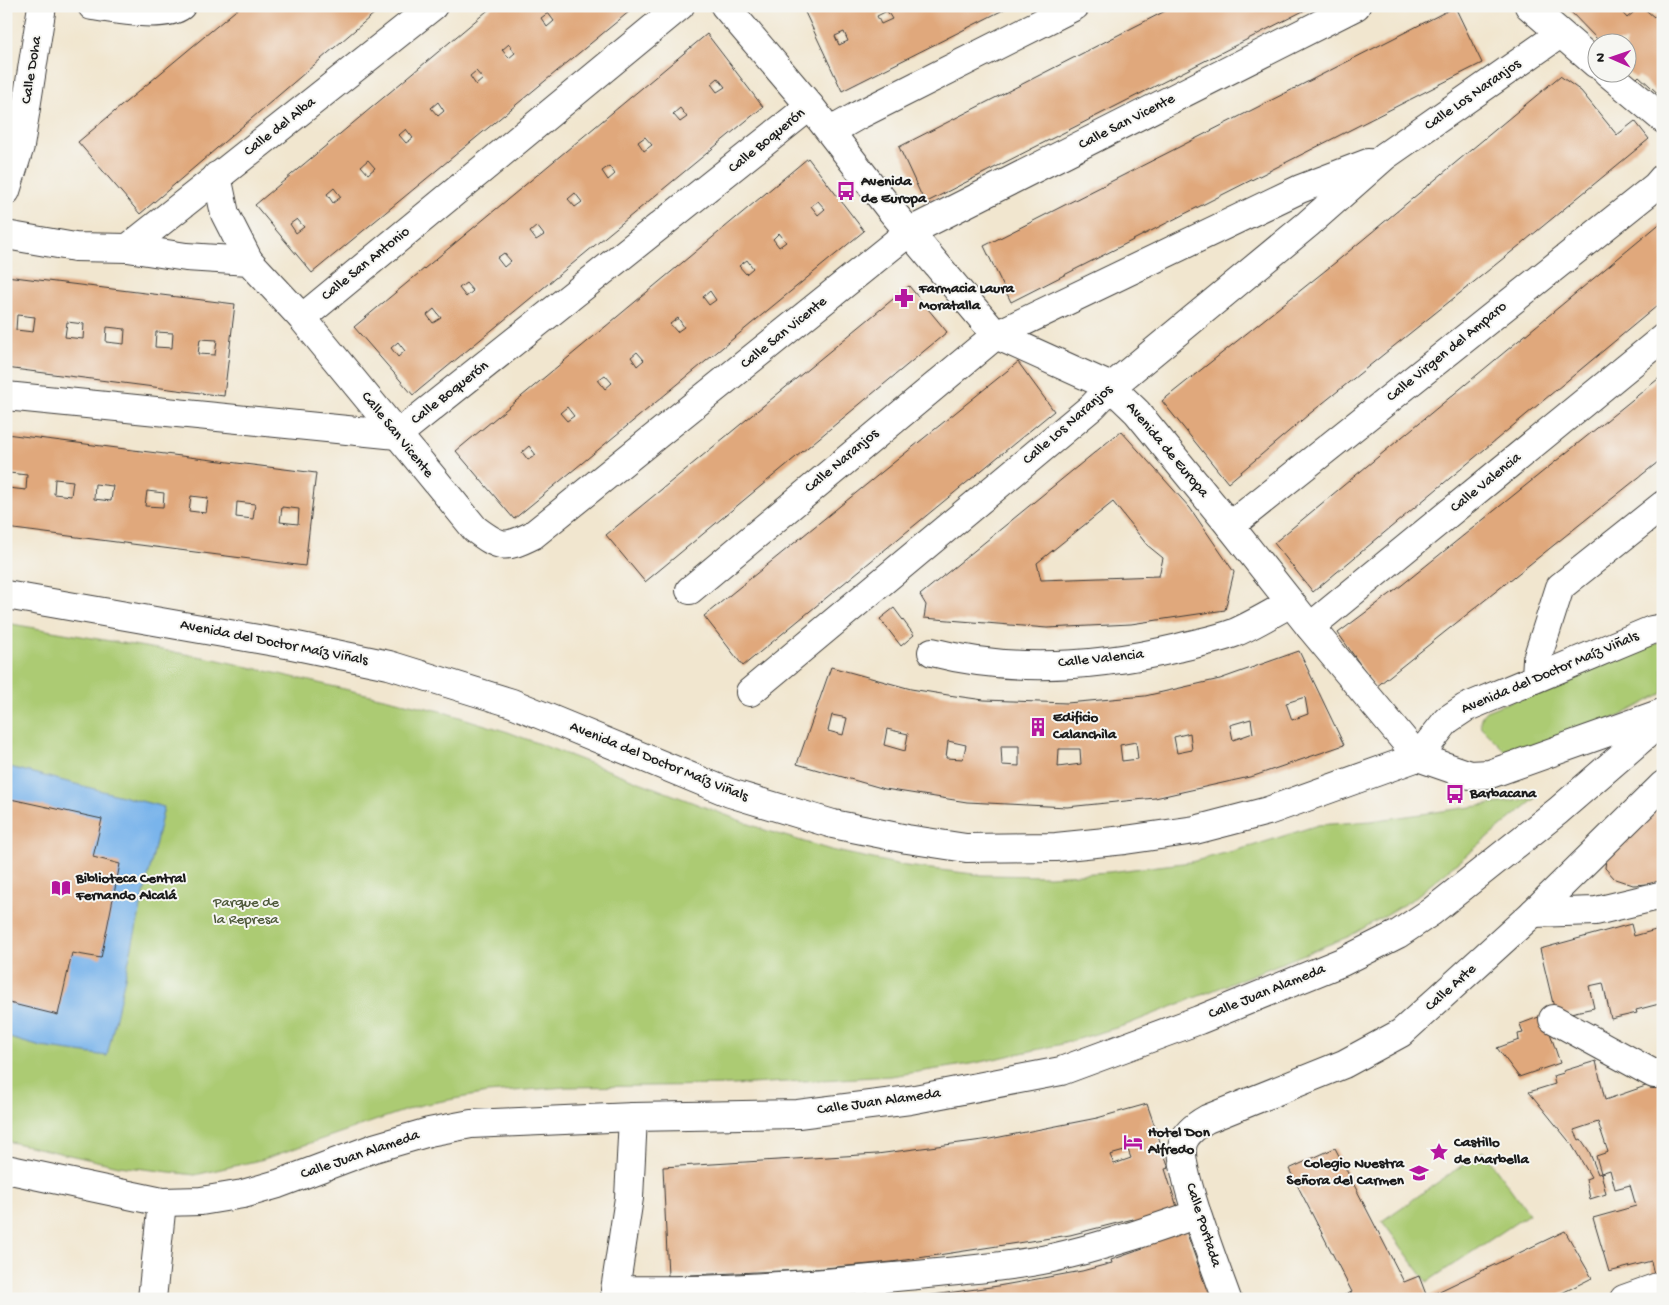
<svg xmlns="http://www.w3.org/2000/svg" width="1669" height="1305" viewBox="0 0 1669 1305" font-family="'Gochi Hand',sans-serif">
<rect width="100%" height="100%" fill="#f6f6f2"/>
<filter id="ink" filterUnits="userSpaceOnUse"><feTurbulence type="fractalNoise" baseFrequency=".02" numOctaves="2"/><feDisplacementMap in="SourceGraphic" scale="10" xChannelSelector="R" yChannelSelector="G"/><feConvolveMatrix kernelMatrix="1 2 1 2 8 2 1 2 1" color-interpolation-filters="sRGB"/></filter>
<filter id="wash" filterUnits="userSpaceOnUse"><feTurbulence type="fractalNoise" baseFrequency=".0096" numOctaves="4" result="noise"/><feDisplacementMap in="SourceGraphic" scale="20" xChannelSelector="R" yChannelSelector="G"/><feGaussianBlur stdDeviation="1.12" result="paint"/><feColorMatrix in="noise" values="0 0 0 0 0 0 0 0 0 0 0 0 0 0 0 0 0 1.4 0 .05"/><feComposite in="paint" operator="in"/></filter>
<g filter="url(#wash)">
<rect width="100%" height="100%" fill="#f1e6cf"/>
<g fill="#accb73" stroke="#647448">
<path d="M6,623L214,659L440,711L508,732L765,830L831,850L906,866L982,875L1049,876L1109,872L1191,862L1252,846L1318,825L1371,821L1536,798L1413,899L1350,936L1126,1025L1058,1045L971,1064L891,1076L733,1085L566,1087L487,1093L421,1105L264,1159L195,1175L119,1166L6,1141Z"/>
<path d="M1663,641V693L1620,716L1508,754L1481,727C1479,720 1481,716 1486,711Z"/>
<path d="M1483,1151L1529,1214L1427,1282L1382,1221Z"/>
</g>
<path fill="#79b4eb" stroke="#4a6884" d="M6,766L164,807L107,1056L41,1047L6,1037Z"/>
<g id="blocks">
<g fill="#e0a87b" fill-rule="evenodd">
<path d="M241,6H383L140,214L78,142Z"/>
<path d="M493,6H636L312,273L255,205ZM548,13L554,21L547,27L541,18ZM509,44L515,53L509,58L502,50ZM476,71L483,79L476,85L470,76ZM438,102L444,111L438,116L431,108ZM406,129L413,138L406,143L399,135ZM368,160L375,168L368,174L361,166ZM334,188L341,197L333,203L327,194ZM297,219L304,227L296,233L290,224Z"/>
<path d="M807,6H1011L842,91L803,8ZM887,11L892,19L881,24L877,16ZM844,32L848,41L839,45L835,36Z"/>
<path d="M1175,6H1313L925,203L899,147Z"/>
<path d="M1565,6H1621L1618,8L1627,18L1641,6L1654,17L1659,12L1653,6H1663V98L1639,76L1636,79L1626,69V42H1600Z"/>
<path d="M1455,7L1482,63L1011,302L984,246Z"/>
<path d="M707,34L763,107L413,395L354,327ZM718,78L725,87L717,92L711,84ZM680,108L687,117L680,122L673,114ZM645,137L652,145L644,151L638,142ZM609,166L615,174L608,180L602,171ZM575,193L582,202L575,207L568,199ZM537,226L544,235L536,240L530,232ZM504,253L511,261L504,267L497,258ZM466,283L473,291L466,297L459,288ZM434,309L441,318L433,323L427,315ZM398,342L405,351L398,357L391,348Z"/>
<path d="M1560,76L1581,91L1617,135L1635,121L1649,139L1520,245L1308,415L1228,483L1162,401L1336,262Z"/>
<path d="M808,158L864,231L514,519L456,451ZM818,201L825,209L818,215L811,206ZM779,233L786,242L779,247L773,239ZM747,260L753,268L746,274L739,266ZM710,291L716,300L709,305L703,297ZM678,318L684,327L677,332L670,324ZM637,352L644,360L637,366L631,357ZM605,375L612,383L605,389L598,380ZM567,407L574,416L567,421L560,413ZM529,446L536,455L528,460L522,452Z"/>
<path d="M1663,221V301L1313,592L1274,543Z"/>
<path d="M6,276L235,304L224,396L6,368ZM17,315L35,317L33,332L16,330ZM67,322L84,324L83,339L65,337ZM107,327L125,329L124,344L106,342ZM156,332L173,333L172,348L155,347ZM200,339L217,340L215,355L198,354Z"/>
<path d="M909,286L947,332L645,582L606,535Z"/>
<path d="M1018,362L1054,411L743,666L704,616Z"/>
<path d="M1663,375V458L1376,687L1338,633L1397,589Z"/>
<path d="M1121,431L1190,508L1234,572L1225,610L1131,624L1047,628L924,618L926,605L920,595ZM1113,502L1147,545L1163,558L1159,576L1041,580L1037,563Z"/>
<path d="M6,434L316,473L305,566L6,528ZM9,473L27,475L26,490L8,488ZM55,479L73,481L71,496L54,494ZM95,484L113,486L111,501L94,499ZM147,491L164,493L163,507L145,506ZM191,496L208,498L206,513L189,511ZM237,502L255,504L253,519L236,517ZM282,507L299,509L298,524L280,522Z"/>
<path d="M894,608L914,635L901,646L880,619Z"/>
<path d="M1299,651L1344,745L1254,776L1155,798L1067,807L967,802L885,789L797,764L831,667L911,689L948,695L984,700L1067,703L1145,696L1220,679ZM1305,697L1308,714L1292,720L1286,703ZM832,715L847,718L843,735L828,731ZM1251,719L1253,733L1233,740L1230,725ZM887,729L908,734L905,751L884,745ZM1190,733L1192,750L1177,753L1174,737ZM948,741L966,745L963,759L946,758ZM1136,742L1138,759L1122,761L1120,745ZM1001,746H1019V766L1002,765ZM1059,749H1080L1081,764L1058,767Z"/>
<path d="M6,798L102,819L93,857L120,864L101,958L72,953L58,1015L9,1003L8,998L6,997Z"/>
<path d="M1658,807L1663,812V883L1633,885L1615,879L1605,868L1606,860Z"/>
<path d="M1631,924L1634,936L1663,928V1003L1636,1010L1637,1013L1611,1019L1603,983L1589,986L1594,1008L1556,1016L1540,949Z"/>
<path d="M1544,1015L1560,1063L1519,1077L1497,1048L1519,1040L1518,1034L1523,1033L1520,1024Z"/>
<path d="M1596,1061L1605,1100L1663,1080V1278L1655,1280L1651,1261L1609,1272L1593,1218L1636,1206L1630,1185L1615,1189L1610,1170L1601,1173L1596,1156L1608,1152L1598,1122L1574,1130L1579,1140L1581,1139L1589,1151L1598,1174L1601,1173L1606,1194L1590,1199L1586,1179L1591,1177L1572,1145L1529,1092L1555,1084L1553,1076L1564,1073L1563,1071Z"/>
<path d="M1147,1104L1169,1168L1165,1169L1178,1210L1135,1226L1133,1219L1070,1235L892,1262L802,1270L668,1276L663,1167L877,1154L990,1139L1097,1118ZM1128,1150L1131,1158L1114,1164L1110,1155Z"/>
<path d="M1335,1148L1404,1282L1419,1276L1427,1297L1565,1231L1592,1278L1550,1299H1336L1352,1292L1289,1169Z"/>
<path d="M1185,1228L1210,1299H904L998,1286L1082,1271L1112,1263L1111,1260L1143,1249L1141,1244Z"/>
</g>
</g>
</g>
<g filter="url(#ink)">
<use href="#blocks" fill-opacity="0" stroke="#3c3a37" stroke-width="1"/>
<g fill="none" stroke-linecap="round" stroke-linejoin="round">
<g stroke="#3c3a37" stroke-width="30">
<g id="minor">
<path d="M92,6C114,9 164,19 181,6"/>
<path d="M725,6L810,106L889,208L996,335L1111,387L1137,412L1230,526L1310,627L1418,757L1470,775L1490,774L1662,713"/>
<path d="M1529,6L1596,64"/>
<path d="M1607,72L1663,119"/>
<path d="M831,131L859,115L1075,6"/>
<path d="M217,176L225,214L249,261"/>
<path d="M6,191L20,146L42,6"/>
<path d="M6,235L75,247L128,248L186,257L249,261L302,318L475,529C500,548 505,549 533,535L909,232L1356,6"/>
<path d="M128,248L433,6"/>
<path d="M302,318L680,6"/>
<path d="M6,396L397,435L810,106"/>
<path d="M1230,526L1656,186L1663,178"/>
<path d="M690,590L996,335L1300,189L1368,163"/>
<path d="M6,595L292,645L389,665L512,703L730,793L833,824L907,839L966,848L1056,847L1125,840L1195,830L1268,811L1418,757L1447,720L1465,708L1652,630L1663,628"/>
<path d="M1310,627L1663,338"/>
<path d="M932,652C1013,673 1098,667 1178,648C1196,643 1216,640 1234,633C1253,625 1272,613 1291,603"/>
<path d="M1536,677L1537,659L1560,587L1663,505"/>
<path d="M750,692L1093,406L1111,387L1308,224L1385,156L1560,34"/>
<path d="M1533,913L1596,911L1663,895"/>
<path d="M1553,1019L1654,1074L1663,1072"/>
<path d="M633,1117L629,1198L615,1290C712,1292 809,1285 906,1276C954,1271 1004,1268 1052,1258C1102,1247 1149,1231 1197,1214"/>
<path d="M6,1169L162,1202L201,1201L243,1194L278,1184L374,1148L429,1132L471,1124L633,1117L798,1114L910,1100L1061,1071L1199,1020L1342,962L1398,934L1431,912L1558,811L1663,720"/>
<path d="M152,1299L162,1202"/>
<path d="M1227,1299C1217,1271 1176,1167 1183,1143C1186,1133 1198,1124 1207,1119L1344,1064L1401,1033L1533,913L1663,785"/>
<path d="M1624,1299L1663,1285"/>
</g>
</g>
<use href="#minor" stroke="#fff" stroke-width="28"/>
</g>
</g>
<defs>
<g id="bus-bare" transform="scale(1.5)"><path d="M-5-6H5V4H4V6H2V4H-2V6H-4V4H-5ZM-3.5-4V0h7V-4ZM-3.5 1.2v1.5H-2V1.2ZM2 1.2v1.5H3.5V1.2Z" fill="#b5179e" stroke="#f6f6f2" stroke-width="2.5" paint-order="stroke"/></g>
<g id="pharmacy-bare" transform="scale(1.5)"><path d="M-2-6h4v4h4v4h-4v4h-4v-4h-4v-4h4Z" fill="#b5179e" stroke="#f6f6f2" stroke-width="2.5" paint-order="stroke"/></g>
<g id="building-bare" transform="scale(1.5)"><path d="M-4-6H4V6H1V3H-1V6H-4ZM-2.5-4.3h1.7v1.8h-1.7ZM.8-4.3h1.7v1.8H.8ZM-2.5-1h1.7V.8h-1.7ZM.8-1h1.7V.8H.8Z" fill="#b5179e" stroke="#f6f6f2" stroke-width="2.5" paint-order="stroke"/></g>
<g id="library-bare" transform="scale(1.5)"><path d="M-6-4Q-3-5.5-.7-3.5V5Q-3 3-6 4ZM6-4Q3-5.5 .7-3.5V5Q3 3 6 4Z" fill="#b5179e" stroke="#f6f6f2" stroke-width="2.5" paint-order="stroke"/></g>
<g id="hotel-bare" transform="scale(1.5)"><path d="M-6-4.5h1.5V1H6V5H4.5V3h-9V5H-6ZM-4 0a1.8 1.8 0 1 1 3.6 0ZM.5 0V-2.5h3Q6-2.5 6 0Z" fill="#b5179e" stroke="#f6f6f2" stroke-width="2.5" paint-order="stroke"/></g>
<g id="sight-bare" transform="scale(1.5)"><path d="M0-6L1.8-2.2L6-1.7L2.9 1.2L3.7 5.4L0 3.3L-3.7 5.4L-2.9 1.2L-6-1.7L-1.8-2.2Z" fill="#b5179e" stroke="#f6f6f2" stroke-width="2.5" paint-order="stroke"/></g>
<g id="school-bare" transform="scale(1.5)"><path d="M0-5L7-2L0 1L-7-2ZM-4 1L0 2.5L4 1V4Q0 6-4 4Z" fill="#b5179e" stroke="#f6f6f2" stroke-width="2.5" paint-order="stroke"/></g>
</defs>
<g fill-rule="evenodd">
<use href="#bus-bare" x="846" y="191"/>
<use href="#pharmacy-bare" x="904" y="298"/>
<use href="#building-bare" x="1038" y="727"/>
<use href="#bus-bare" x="1455" y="794"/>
<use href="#library-bare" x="61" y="888"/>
<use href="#hotel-bare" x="1133" y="1142"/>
<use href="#sight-bare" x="1439" y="1152"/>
<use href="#school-bare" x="1419" y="1173"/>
</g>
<g text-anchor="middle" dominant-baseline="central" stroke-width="4" stroke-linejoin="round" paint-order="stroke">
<g font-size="15" fill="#1c1c1c" stroke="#f6f6f2">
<text transform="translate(32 70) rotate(-81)">Calle Doha</text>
<text transform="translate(1473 95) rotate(-35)">Calle Los Naranjos</text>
<text transform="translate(1127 122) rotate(-27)">Calle San Vicente</text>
<text transform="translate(280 127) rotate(-38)">Calle del Alba</text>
<text transform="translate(767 141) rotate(-39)">Calle Boquerón</text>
<text transform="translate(366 264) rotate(-39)">Calle San Antonio</text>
<text transform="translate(784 333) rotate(-39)">Calle San Vicente</text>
<text transform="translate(1447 352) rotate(-39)">Calle Virgen del Amparo</text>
<text transform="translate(450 393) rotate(-38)">Calle Boquerón</text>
<text transform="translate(1068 425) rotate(-41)">Calle Los Naranjos</text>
<text transform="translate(397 435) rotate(51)">Calle San Vicente</text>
<text transform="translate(1167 450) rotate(50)">Avenida de Europa</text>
<text transform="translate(842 461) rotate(-40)">Calle Naranjos</text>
<text transform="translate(1486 483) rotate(-39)">Calle Valencia</text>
<text transform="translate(274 643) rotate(11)">Avenida del Doctor Maíz Viñals</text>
<text transform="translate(1101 659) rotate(-6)">Calle Valencia</text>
<text transform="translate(1550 673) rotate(-23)">Avenida del Doctor Maíz Viñals</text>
<text transform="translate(659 762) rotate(22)">Avenida del Doctor Maíz Viñals</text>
<text transform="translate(1451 988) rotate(-42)">Calle Arte</text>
<text transform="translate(1267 992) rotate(-22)">Calle Juan Alameda</text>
<text transform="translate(879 1102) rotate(-8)">Calle Juan Alameda</text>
<text transform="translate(360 1155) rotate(-19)">Calle Juan Alameda</text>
<text transform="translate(1203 1225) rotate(72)">Calle Portada</text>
</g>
<g font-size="15" font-weight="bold" fill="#1c1c1c" stroke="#f6f6f2" text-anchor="start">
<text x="861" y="182">Avenida<tspan x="861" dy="17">de Europa</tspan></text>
<text x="919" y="289">Farmacia Laura<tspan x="919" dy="17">Moratalla</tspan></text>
<text x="1053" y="718">Edificio<tspan x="1053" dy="17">Calanchila</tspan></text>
<text x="1470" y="794">Barbacana</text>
<text x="76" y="879">Biblioteca Central<tspan x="76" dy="17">Fernando Alcalá</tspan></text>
<text x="1148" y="1133">Hotel Don<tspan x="1148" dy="17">Alfredo</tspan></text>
<text x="1454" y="1143">Castillo<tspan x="1454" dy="17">de Marbella</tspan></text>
<text x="1404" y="1164" text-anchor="end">Colegio Nuestra<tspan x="1404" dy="17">Señora del Carmen</tspan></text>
</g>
<g font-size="15" fill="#4e593a" stroke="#f6f6f2">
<text x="246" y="903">Parque de<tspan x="246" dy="17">la Represa</tspan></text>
</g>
</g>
<rect width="1669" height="1305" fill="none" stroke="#f6f6f2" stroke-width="25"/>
<g transform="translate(1612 58) rotate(272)"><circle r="24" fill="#f6f6f2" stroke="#9f9f9c"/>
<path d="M0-4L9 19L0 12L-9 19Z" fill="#b5179e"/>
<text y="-8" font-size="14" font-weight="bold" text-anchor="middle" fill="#1c1c1c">N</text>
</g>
</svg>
